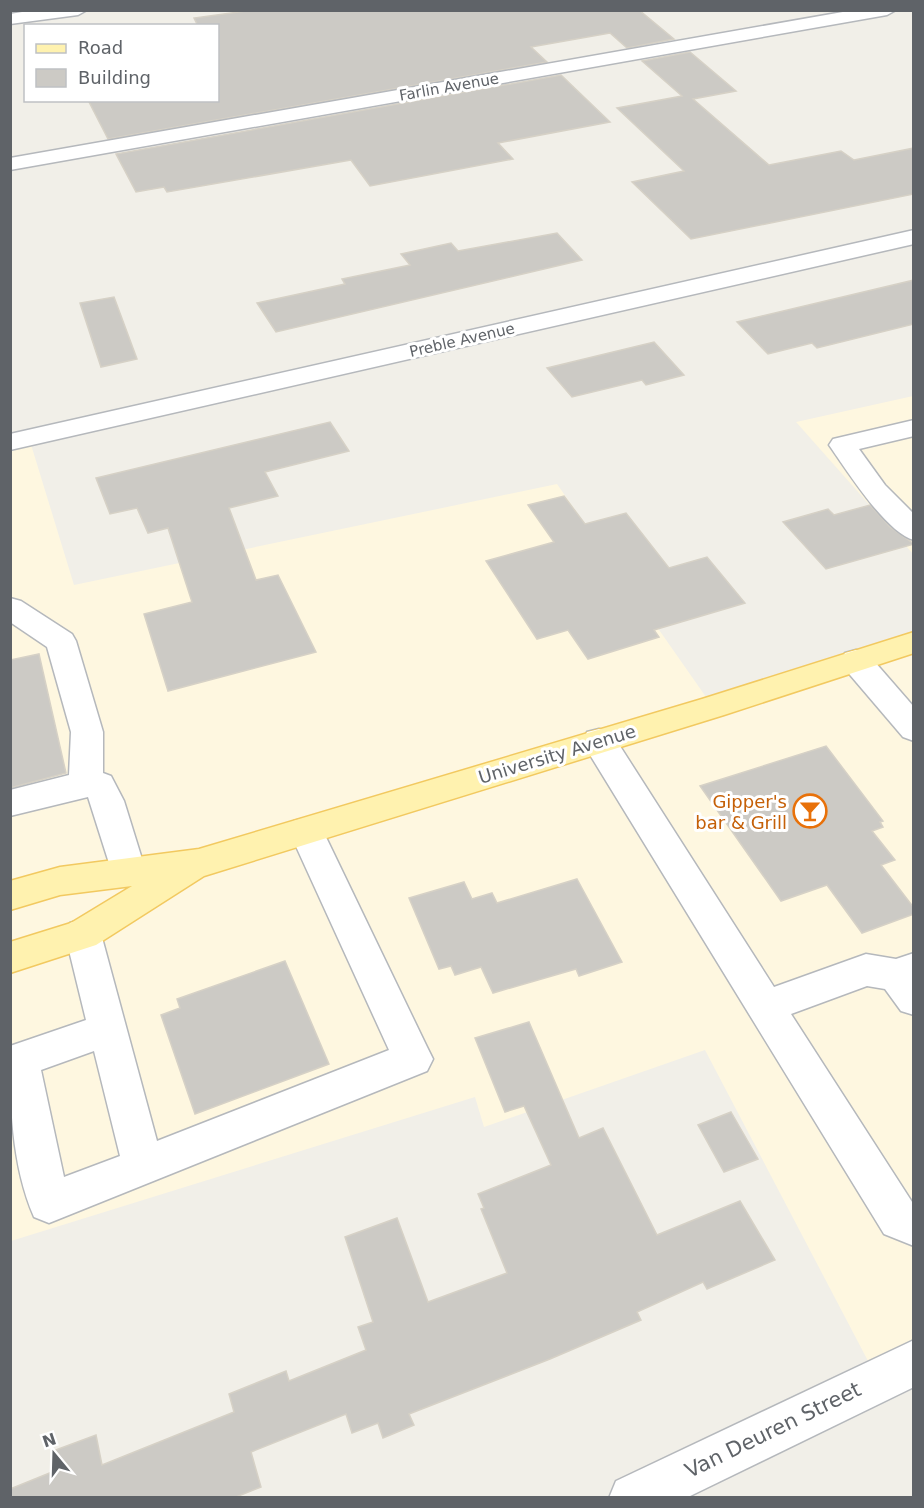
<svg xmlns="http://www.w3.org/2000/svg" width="924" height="1508" viewBox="0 0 924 1508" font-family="'DejaVu Sans',sans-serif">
<rect width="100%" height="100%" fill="#f1efe8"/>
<g fill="#fef7e0">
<path d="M913,396V554L796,422Z"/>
<path d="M29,438L74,585L557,484L713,707L913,642V1363L878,1380L705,1050L484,1127L475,1097L11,1241L10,442Z"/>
</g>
<g fill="#cccac5" stroke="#d6d1c6" stroke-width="1.5">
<path d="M253,10H639L674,39L627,48L610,33L531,47L547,62L108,139L88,100H218V26H198L194,18Z"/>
<path d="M690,52L736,91L693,99L769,165L841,151L854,160L914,148V194L691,239L632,182L684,171L617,108L682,96L642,61Z"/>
<path d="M561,75L610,122L498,143L513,159L370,186L351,160L167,192L164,187L136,192L116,154Z"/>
<path d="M557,233L582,260L276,332L257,303L345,284L342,279L410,265L401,254L451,243L458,251Z"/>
<path d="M914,280V324L817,348L812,343L768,354L737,322Z"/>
<path d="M114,297L137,359L101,367L80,303Z"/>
<path d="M654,342L684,375L646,385L642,380L572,397L547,368Z"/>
<path d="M330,422L349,451L265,472L278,496L229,508L256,580L278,575L316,652L168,691L144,614L192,602L168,528L148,533L137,508L110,514L96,478Z"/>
<path d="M564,496L585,524L626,513L669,568L707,557L745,603L654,630L659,637L588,659L568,630L537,639L486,561L554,542L528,505Z"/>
<path d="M870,505L890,527L914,544L826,569L783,522L828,509L834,515Z"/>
<path d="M39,654L66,773L10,788V660Z"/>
<path d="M826,746L883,821L880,822L883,827L872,831L895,860L881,865L914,908V914L862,933L827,885L781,901L700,786Z"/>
<path d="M577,879L622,962L579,976L576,969L493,993L481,967L455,975L451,966L439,969L409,898L464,882L472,899L492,893L497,903Z"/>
<path d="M285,961L329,1064L195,1114L161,1015L180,1008L177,999Z"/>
<path d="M529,1022L579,1138L603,1128L657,1235L740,1201L775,1260L707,1289L703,1282L637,1312L641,1320L550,1359L409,1414L414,1425L383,1438L378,1423L352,1433L346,1414L251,1452L261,1487L236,1497H10V1489L57,1470L53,1451L96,1435L102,1465L234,1412L229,1394L286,1371L289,1381L366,1350L358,1327L373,1322L345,1237L397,1218L428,1302L507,1273L481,1209L484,1208L478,1194L551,1165L524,1106L505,1112L475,1038Z"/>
<path d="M731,1112L758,1159L724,1172L698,1125Z"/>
</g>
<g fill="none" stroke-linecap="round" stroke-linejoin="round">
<g stroke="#b5b8bc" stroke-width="3">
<g id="minor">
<path d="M34,10H87L78,15L10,24V14Z"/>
<path d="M854,10H896L887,15L10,170V158Z"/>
<path d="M914,230V244L10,450V434Z"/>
<path d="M914,420V436L859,449L885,485L914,514V540C886,533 846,469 829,445L833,439Z"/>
<path d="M10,598L21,601L72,634L76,641L103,732V773L111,776L124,801L146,872L141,882L128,886L115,882L88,797L10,816V790L69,775L71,732L47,647L10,622Z"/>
<path d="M856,650L867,653L914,707V741L903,737L845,669L840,661L845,653Z"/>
<path d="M599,729L611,732L774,987L866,954L896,959L914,953V1015L901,1011L885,989L867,986L791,1014L914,1205V1246L884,1234L587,750L583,741L587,732Z"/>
<path d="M306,818L318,821L323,831L427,1047L433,1059L427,1071L49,1223L34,1217C11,1164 10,1102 10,1046L86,1020L65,934L70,923L83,919L96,923L101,934L157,1141L389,1050L289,831L294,821ZM94,1051L120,1156L64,1177L41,1070Z"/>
<path d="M914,1340V1387L686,1498H609L616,1481Z"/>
</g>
</g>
<g stroke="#f2c960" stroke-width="3">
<path id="major" d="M914,632V653L724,715L204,876L96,945L10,973V942L71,923L132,886L60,895L10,910V881L60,867L199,849L702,699Z"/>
</g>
<use href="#minor" fill="#fff" fill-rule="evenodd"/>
<use href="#major" fill="#fff2af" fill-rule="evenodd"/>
</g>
<defs>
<g id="bar-ring" transform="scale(1.725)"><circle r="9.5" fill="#fff" stroke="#e8710a" stroke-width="1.5"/><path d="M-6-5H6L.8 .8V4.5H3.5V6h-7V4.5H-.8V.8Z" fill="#e8710a"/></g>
</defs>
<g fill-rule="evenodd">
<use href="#bar-ring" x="810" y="811"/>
</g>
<g text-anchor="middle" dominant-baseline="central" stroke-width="6" stroke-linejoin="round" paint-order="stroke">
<g font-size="15" fill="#5f6368" stroke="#fff">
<text transform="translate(449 87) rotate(-10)">Farlin Avenue</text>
<text transform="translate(462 340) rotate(-13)">Preble Avenue</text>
</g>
<g font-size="18" fill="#5f6368" stroke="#fff">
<text transform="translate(557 754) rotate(-17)">University Avenue</text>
</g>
<g font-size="18" fill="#c56008" stroke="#fff" text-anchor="end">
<text x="787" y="801">Gipper's<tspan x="787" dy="21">bar &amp; Grill</tspan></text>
</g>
<g font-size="21" fill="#5f6368" stroke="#fff">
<text transform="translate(773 1430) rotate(-26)">Van Deuren Street</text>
</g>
</g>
<rect width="924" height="1508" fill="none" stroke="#5f6368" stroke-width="24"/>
<rect x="24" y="24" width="195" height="78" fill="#ffffff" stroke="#bfc1c3" stroke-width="1.5"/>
<rect x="36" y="44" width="30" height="9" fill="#fff2af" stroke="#bfc1c3" stroke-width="1.5"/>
<text x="78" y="54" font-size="18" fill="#5f6368">Road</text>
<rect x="36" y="69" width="30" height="18" fill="#cccac5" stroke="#bfc1c3" stroke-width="1.5"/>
<text x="78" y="84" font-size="18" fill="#5f6368">Building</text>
<g transform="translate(54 1454) rotate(341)" stroke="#ffffff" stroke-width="4.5" paint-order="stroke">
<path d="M0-4.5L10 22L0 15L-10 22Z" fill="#5f6368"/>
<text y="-9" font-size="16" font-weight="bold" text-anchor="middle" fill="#5f6368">N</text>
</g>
</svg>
